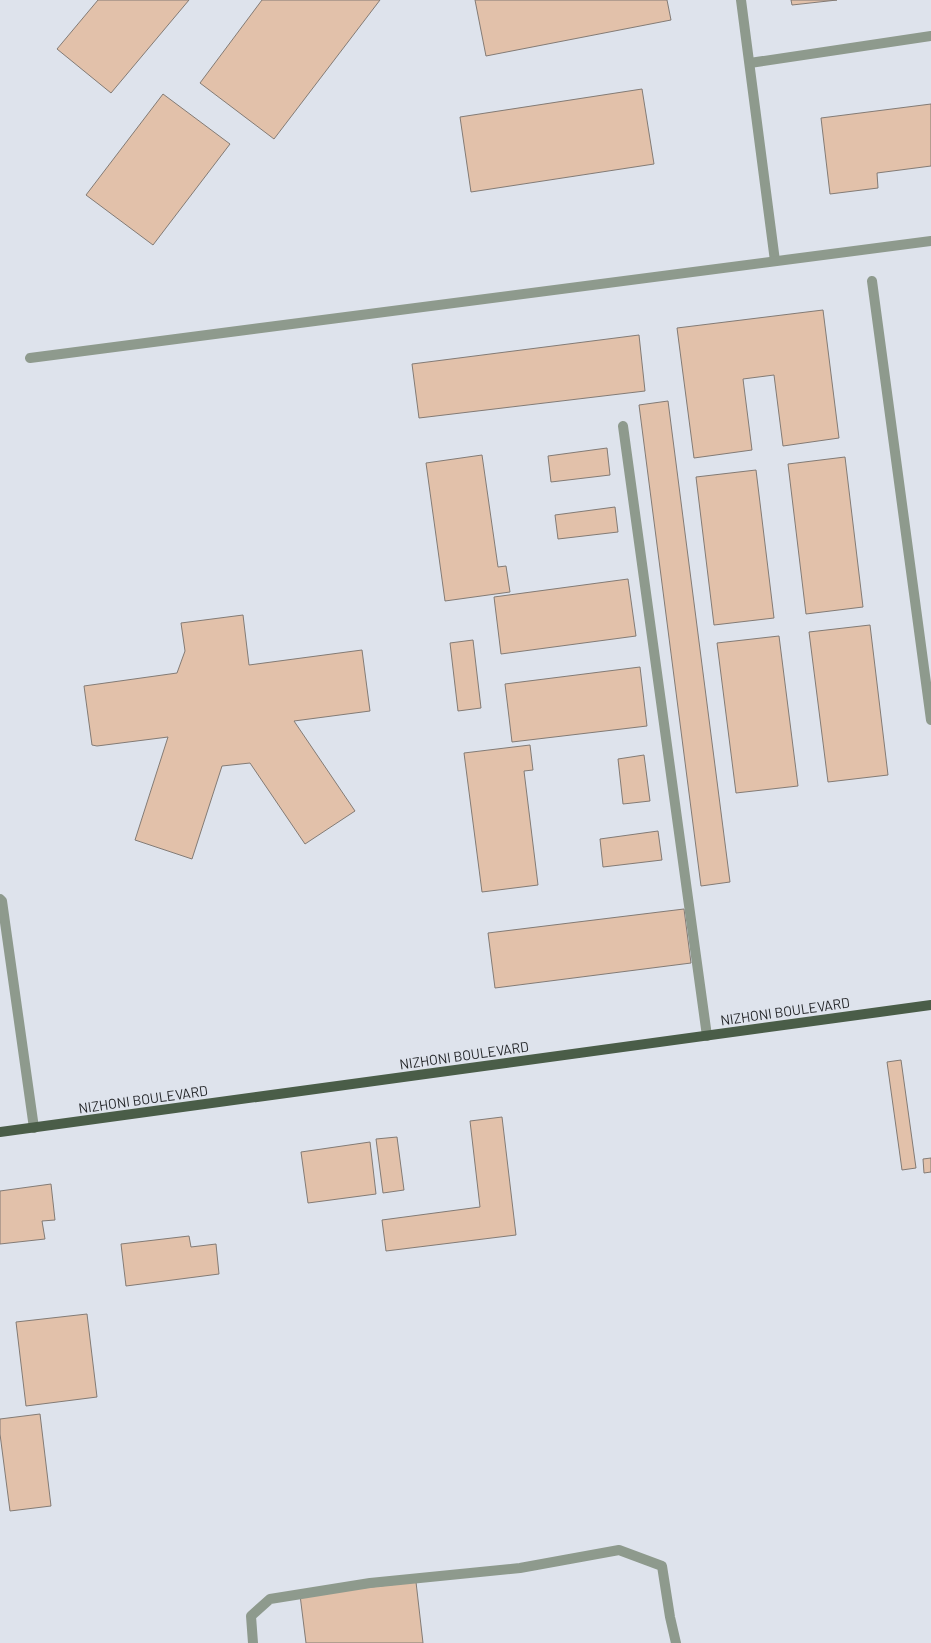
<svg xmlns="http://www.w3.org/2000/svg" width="931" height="1643" viewBox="0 0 931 1643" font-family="Barlow,sans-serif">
<rect width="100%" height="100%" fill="#dee3ec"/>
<g fill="#e2c1aa" stroke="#837b75">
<path d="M98,0H189L111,93L57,49Z"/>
<path d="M262,0H380L274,139L200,83Z"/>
<path d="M475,0H667L671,20L486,56Z"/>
<path d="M791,0H837L792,5Z"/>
<path d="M642,89L654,164L471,192L460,117Z"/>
<path d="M163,94L230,144L153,245L86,195Z"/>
<path d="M931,104V166L877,173L878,188L830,194L821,118Z"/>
<path d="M823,310L839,438L783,446L774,375L743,379L752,450L694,458L677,328Z"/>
<path d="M639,335L645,391L419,418L412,364Z"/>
<path d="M668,401L730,882L701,886L639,405Z"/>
<path d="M607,448L610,475L551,482L548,456Z"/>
<path d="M482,455L498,567L506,566L510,592L445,601L426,463Z"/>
<path d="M845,457L863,607L806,614L788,464Z"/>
<path d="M756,470L774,618L714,625L696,477Z"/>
<path d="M615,507L618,532L558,539L555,515Z"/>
<path d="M628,579L636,636L501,654L494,597Z"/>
<path d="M243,615L249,665L362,650L370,711L294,721L355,811L305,844L250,763L222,766L192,859L135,840L168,737L97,746L92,745L84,686L177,673L185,651L181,623Z"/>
<path d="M870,625L888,775L828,782L809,632Z"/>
<path d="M779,636L798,786L736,793L717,643Z"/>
<path d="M473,640L481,708L458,711L450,643Z"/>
<path d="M640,667L647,726L512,742L505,684Z"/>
<path d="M530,745L533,770L524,771L538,885L482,892L464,753Z"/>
<path d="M644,755L650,801L623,804L618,759Z"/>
<path d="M658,831L662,860L603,867L600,839Z"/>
<path d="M684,909L691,963L495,988L488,933Z"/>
<path d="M901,1060L916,1168L902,1170L887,1062Z"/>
<path d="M502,1117L516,1235L386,1251L382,1220L480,1207L470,1121Z"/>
<path d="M397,1137L404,1190L383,1193L376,1139Z"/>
<path d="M370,1142L376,1194L308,1203L301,1152Z"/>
<path d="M931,1158V1172L924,1173L923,1159Z"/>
<path d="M51,1184L55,1220L42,1221L45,1239L0,1244V1191Z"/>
<path d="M189,1236L191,1247L216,1244L219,1274L126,1286L121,1244Z"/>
<path d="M87,1314L97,1397L26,1406L16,1322Z"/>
<path d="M40,1414L51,1506L10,1511L0,1434V1419Z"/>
<path d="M416,1582L423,1643H306L300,1595Z"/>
</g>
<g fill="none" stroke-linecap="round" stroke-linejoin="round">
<g stroke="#8e9a8d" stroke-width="10">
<path d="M741,0L775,261"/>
<path d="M750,63L931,36"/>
<path d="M872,281L931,720"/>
<path d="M30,358L931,241"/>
<path d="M623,426L707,1036"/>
<path d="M0,899L2,901L34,1128"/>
<path d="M253,1643L251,1616L270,1599L370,1583L520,1568L619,1550L662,1566L670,1617L676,1643"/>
</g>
<path stroke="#4a5d48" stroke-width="10" d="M0,1132L931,1005"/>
</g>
<g text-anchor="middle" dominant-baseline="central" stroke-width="3" stroke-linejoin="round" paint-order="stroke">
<g font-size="14" fill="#1f2124" stroke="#dee3ec">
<text transform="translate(785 1011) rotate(-8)">NIZHONI BOULEVARD</text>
<text transform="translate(464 1055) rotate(-8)">NIZHONI BOULEVARD</text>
<text transform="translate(143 1099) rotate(-8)">NIZHONI BOULEVARD</text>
</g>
</g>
</svg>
